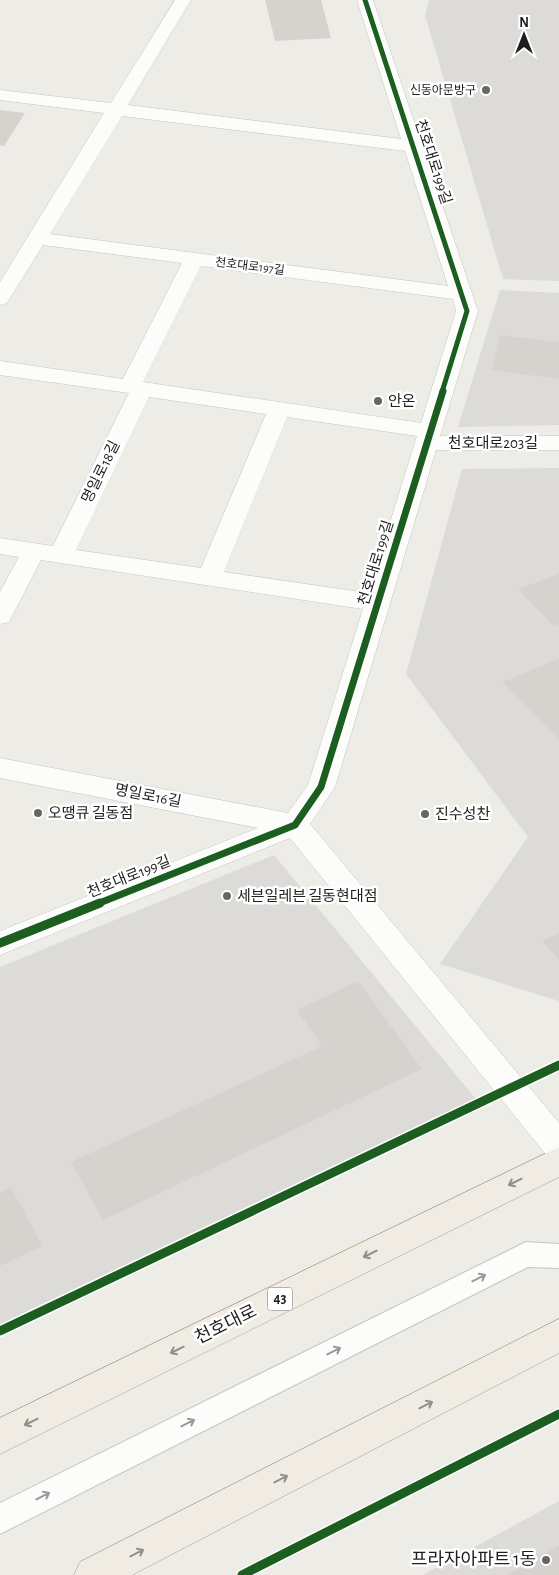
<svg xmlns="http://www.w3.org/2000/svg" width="559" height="1575" viewBox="0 0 559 1575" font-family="'Alegreya Sans','Noto Sans KR',sans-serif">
<rect width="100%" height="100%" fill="#edece6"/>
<g fill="#dcdbd8">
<path d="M429,0H559V281L503,279L425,15Z"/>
<path d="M500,290L559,293V425L458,427Z"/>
<path d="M559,468V1001L440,964L528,837L406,674L462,469Z"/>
<path d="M274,855L476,1099L0,1328V967Z"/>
<path d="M559,1501V1575H423Z"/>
</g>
<g fill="#d6d3cf">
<path d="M265,0H321L331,38L275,41Z"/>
<path d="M0,110L25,113L4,146L0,145Z"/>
<path d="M500,335L559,342V379L491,370Z"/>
<path d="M559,574V624L554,626L518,589Z"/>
<path d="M558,659L559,660V740L503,682Z"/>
<path d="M559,933V960L542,941Z"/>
<path d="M358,981L422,1069L103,1220L71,1162L322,1046L297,1010Z"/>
<path d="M11,1187L42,1246L0,1266V1192Z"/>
<path d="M559,1545V1575H508Z"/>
</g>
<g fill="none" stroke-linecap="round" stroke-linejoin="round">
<g stroke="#c5c5c2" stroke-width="2">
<path id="service" d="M526,1242L559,1244V1268L528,1267L0,1534V1503Z"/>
</g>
<g stroke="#c5c5c2" stroke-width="1">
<path id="minor" d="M175,0H191L128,105L401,139L357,0H373L478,311L440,436H559V450H436L335,787L310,824L559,1123V1161L548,1157L290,838L0,955V931L258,828L0,778V758L288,813L308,785L363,609L41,560L9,622L0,624V592L19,557L0,554V538L53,546L129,393L0,375V361L123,379L182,263L43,245L7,303L0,305V282L104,113L0,100V90L111,103ZM122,116L405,151L448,286L50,234ZM201,266L453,299L456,311L421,423L143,382ZM149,397L266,414L201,568L76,550ZM287,417L417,436L368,593L224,572Z"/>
</g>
<g stroke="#a39b82" stroke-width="1">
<g id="primary">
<path d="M559,1147V1177L0,1454V1418Z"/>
<path d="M559,1319V1353L132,1575H74L80,1562Z"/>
</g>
</g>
<use href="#service" fill="#fcfcfb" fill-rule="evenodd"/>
<use href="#minor" fill="#fcfcfb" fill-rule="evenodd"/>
<use href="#primary" fill="#f1ece3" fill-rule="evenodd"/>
<g stroke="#fff" stroke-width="8">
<path id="cycleway-far2" d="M365,0L467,311L442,392"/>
</g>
<g stroke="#fff" stroke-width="10">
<path id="cycleway-far1" d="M97,904L295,825L321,787L443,391"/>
</g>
<g stroke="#fff" stroke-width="12">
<g id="cycleway">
<path d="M0,943L100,903"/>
<path d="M0,1331L559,1065"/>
<path d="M242,1575L559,1414"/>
</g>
</g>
<use href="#cycleway-far2" stroke="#1b5e20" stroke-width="5"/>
<use href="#cycleway-far1" stroke="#1b5e20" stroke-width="7"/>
<use href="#cycleway" stroke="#1b5e20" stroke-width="9"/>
</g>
<defs><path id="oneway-shaft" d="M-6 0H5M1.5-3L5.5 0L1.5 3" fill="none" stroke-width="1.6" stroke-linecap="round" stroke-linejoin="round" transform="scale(1.25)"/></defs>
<g stroke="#928f8a">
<use href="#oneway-shaft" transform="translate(515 1182) rotate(154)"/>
<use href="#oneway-shaft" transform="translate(370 1254) rotate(154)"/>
<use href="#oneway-shaft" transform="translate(177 1350) rotate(154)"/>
<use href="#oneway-shaft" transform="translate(426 1405) rotate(-27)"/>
<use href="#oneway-shaft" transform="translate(31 1422) rotate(154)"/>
<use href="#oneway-shaft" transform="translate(281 1479) rotate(-27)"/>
<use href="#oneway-shaft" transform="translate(137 1553) rotate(-27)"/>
</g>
<g stroke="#989898">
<use href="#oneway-shaft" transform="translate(479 1278) rotate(-27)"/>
<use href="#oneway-shaft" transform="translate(334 1351) rotate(-27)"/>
<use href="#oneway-shaft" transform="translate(188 1423) rotate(-27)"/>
<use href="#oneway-shaft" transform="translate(43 1496) rotate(-27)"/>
</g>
<g fill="#666664" stroke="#fff" stroke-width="2">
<circle cx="486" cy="90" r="5"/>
<circle cx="378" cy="401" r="5"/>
<circle cx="38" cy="813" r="5"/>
<circle cx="425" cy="814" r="5"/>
<circle cx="227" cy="896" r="5"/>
<circle cx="546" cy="1560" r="5"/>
</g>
<g text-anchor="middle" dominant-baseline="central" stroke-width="5" stroke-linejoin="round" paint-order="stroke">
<g font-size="12" fill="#1e1e1e" stroke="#fff" text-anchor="end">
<text x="476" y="90">신동아문방구</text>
</g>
<g font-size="12" fill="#1e1e1e" stroke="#fff">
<text transform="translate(250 266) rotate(7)">천호대로197길</text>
</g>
<rect fill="#fff" stroke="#626262" stroke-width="1" x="267.5" y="1287.5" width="25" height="23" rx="4"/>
<g font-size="14" font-weight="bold" fill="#1e1e1e">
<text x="280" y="1299">43</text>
</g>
<g font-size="15" fill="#1e1e1e" stroke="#fff">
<text transform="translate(433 162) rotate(72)">천호대로199길</text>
<text x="493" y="443">천호대로203길</text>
<text transform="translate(101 472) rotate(-64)">명일로18길</text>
<text transform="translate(376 563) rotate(-73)">천호대로199길</text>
<text transform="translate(148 796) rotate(11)">명일로16길</text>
<text transform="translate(129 877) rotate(-22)">천호대로199길</text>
</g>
<g font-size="15" fill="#1e1e1e" stroke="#fff" text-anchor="start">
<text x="388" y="401">안온</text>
<text x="48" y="813">오땡큐 길동점</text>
<text x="435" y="814">진수성찬</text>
<text x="237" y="896">세븐일레븐 길동현대점</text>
</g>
<g font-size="18" fill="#1e1e1e" stroke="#fff">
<text transform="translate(226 1325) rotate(-26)">천호대로</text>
</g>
<g font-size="18" fill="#1e1e1e" stroke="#fff" text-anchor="end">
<text x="536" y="1560">프라자아파트 1동</text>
</g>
</g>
<g transform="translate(524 35)" stroke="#ffffff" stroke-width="4" paint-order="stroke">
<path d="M0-4L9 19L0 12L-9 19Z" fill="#1e1e1e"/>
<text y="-8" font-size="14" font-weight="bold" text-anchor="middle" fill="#1e1e1e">N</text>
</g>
</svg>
